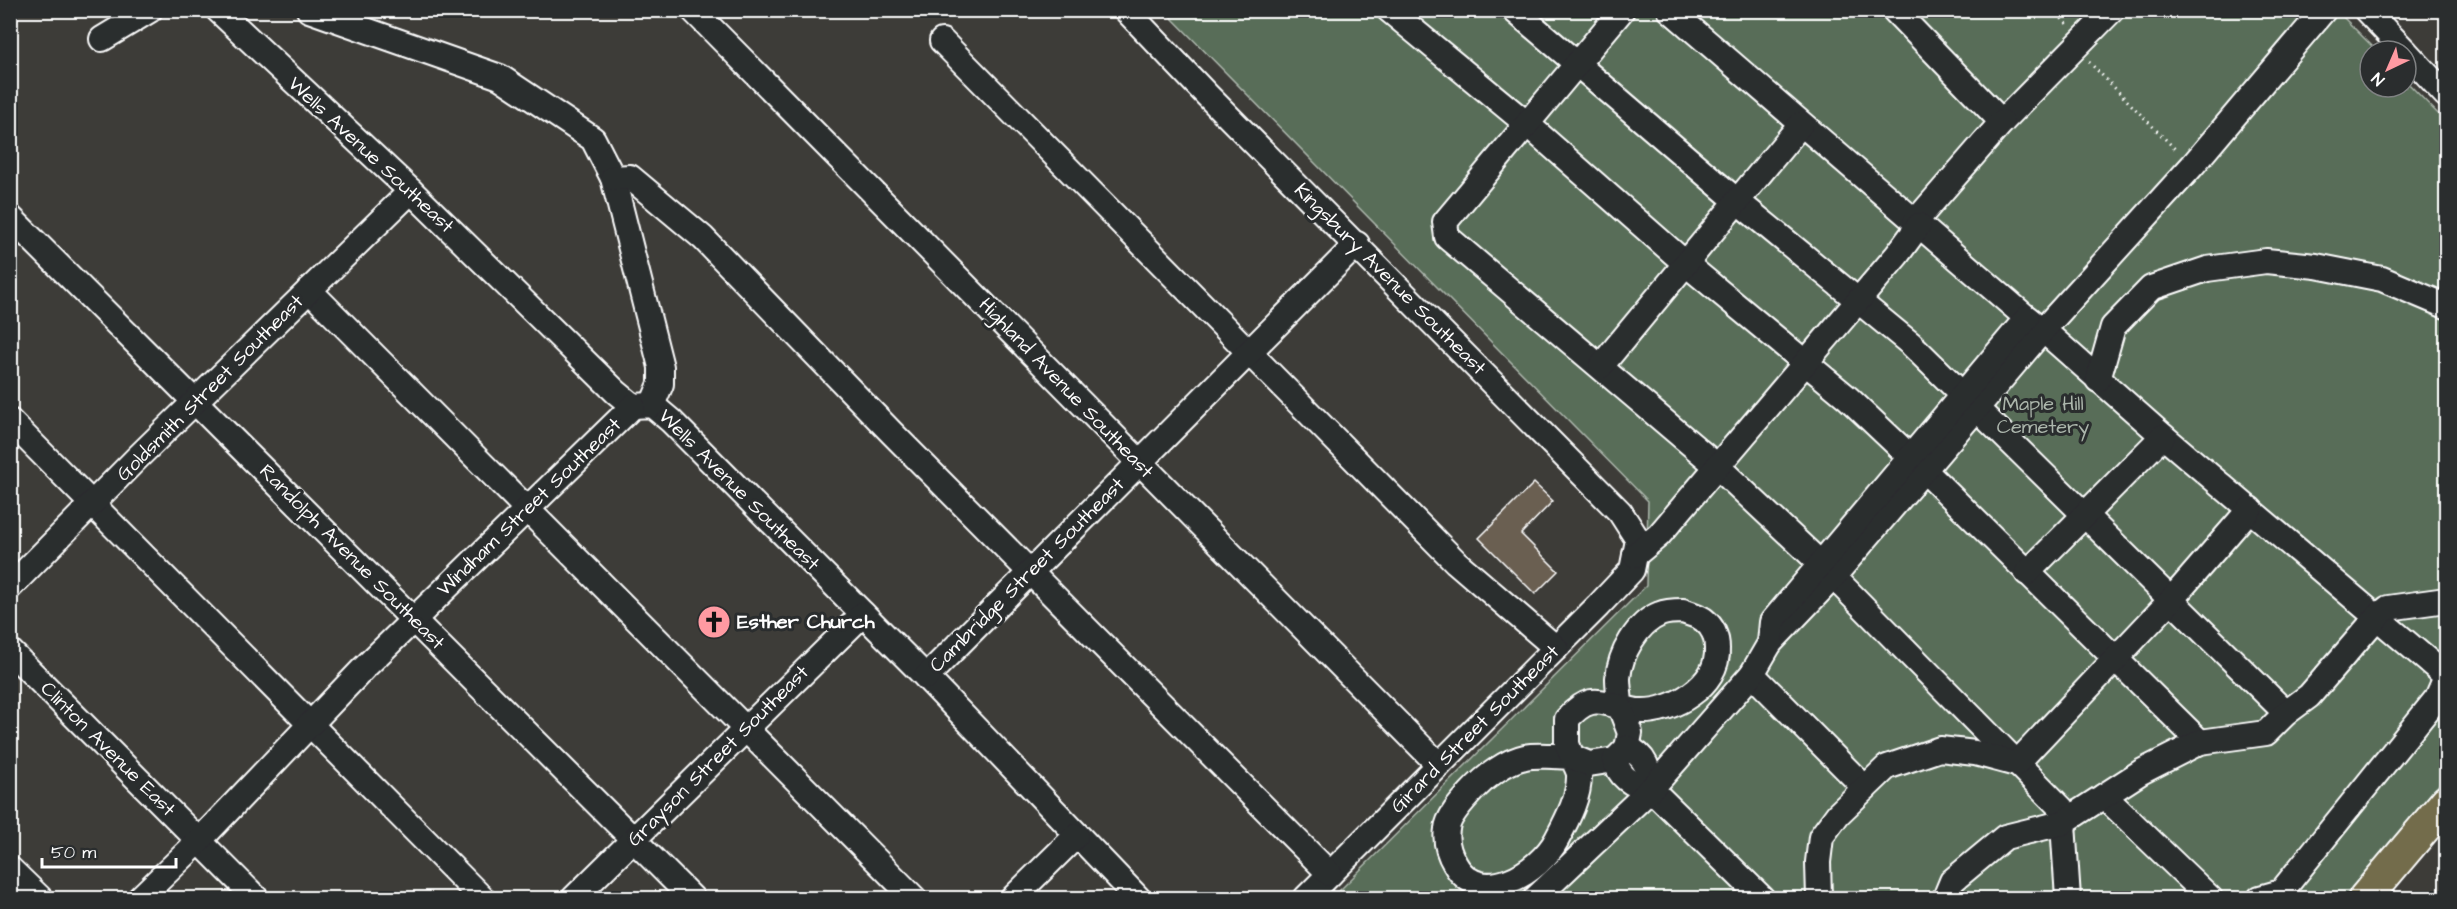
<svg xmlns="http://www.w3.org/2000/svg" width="2457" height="909" viewBox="0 0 2457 909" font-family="'Architects Daughter',sans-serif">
<rect width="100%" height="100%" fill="#3d3c38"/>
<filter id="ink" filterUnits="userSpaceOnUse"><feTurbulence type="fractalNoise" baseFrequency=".0167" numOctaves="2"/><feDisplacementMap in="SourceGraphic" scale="12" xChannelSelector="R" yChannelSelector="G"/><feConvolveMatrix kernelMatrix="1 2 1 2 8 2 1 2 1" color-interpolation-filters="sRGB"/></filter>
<g filter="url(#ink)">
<path fill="#586d58" stroke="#acb6ac" stroke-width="1.5" d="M1165,11H2337L2377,51H2370V87H2406V81L2446,122V776L2343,898H1332L1646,586L1648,501Z"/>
<path fill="#6a5e51" stroke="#fff" stroke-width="1.5" d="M1534,483L1553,501L1521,534L1558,571L1535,594L1479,538Z"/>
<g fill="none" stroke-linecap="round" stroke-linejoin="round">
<g stroke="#fff" stroke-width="28">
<g id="minor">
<path d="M218,10L411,191L616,392L633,406L652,405L671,421L926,677L1138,898"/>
<path d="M309,10L500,77L593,139L613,178L661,367V384L652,405"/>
<path d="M693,10L1439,765"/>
<path d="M1126,10L1207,95L1620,512L1638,540L1632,570L1598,606L1306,898"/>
<path d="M1389,10L1527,124L1685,263L1848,398L1924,470L2200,742"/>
<path d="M1514,10L1737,201L1911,344L2286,713"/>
<path d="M1622,10L1445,222L1447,237L1718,467L1820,563L2062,809L2068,898"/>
<path d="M1670,10L2027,318L2043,330L2163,436L2446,676"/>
<path d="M1894,10L2002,122L2112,10"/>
<path d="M2366,10L2405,51"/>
<path d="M102,39L150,10"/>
<path d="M942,41L1456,562L1556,648"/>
<path d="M2406,52L2446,95"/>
<path d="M613,178L630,177L703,238L892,433L1330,874"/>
<path d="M10,217L692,898"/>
<path d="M1915,222L2002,122"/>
<path d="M309,290L914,898"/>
<path d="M1601,366L1801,124"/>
<path d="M2098,380L2113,327L2151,288L2207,269L2266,261L2316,266L2382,279L2446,306"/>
<path d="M10,421L482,898"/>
<path d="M1635,555L1659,535L1897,255L1919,225"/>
<path d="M2027,573L2163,436"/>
<path d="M10,587L137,458L411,191"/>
<path d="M1683,611C1690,614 1699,616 1704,620C1714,628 1717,637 1717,649C1719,685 1672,713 1639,711C1633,711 1626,708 1620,707C1620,698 1618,687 1618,678C1620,654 1637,623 1660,614C1667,611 1676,611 1683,611Z"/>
<path d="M1770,643L1833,577L2043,330L2192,166L2324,10"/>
<path d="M10,651L256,898"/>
<path d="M1752,674L1865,788"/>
<path d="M926,677L1357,244"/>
<path d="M1553,756L1572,757C1574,762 1578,769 1579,774C1580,796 1567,820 1557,839C1540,872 1480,909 1455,864C1449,854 1445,841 1447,829C1448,816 1464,800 1472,791C1485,777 1506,761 1525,757C1534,755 1544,756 1553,756Z"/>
<path d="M1615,760L1589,764L1572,757L1567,744V719C1585,699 1595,698 1620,707L1630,733L1627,748"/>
<path d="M1651,789C1649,770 1646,755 1627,748L1615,760C1620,779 1633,786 1651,789L1762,898"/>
<path d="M2104,796L2210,898"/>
<path d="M10,869L40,898"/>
<path d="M140,898L199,841L364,668L633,406"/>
<path d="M574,898L863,614"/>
<path d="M1013,898L1076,836"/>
<path d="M1536,898L1651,789L1752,674L1770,643L1772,622L2027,318"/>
<path d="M1819,898L1818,862L1821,837L1838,814L1887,767L1940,749L1975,753L2016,764L2171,600L2250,509"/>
<path d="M1945,898L1952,881L2005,837L2062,823L2141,772L2200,742L2266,733L2286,713L2309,696L2378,616L2388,608L2446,600"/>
<path d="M2260,898L2281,892L2437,698L2446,677"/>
</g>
</g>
<g stroke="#fff" stroke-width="36">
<path id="major" d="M2365,898L2446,802"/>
</g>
<g stroke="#fff" stroke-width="3" stroke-dasharray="1.5 4.5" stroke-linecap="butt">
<path d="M2053,10L2069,26"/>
<path d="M2089,62L2177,151"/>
</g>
<use href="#minor" stroke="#2a2d2e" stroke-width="24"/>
<use href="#major" stroke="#736c4b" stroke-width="32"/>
</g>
</g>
<defs>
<g id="church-disc" transform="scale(1.725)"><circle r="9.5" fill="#ff9aa2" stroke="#2a2d2e"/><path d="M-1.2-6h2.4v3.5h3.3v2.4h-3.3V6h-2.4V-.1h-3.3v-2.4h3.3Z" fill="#111"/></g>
</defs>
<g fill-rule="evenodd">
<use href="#church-disc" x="714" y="622"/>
</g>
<g text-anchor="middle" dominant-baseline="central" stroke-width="6" stroke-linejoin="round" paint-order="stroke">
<g font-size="20" fill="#fff" stroke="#2a2d2e">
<text transform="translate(371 155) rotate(43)">Wells Avenue Southeast</text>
<text transform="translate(1390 279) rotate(45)">Kingsbury Avenue Southeast</text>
<text transform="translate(210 388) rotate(-45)">Goldsmith Street Southeast</text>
<text transform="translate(1066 388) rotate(46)">Highland Avenue Southeast</text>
<text transform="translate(739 490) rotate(45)">Wells Avenue Southeast</text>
<text transform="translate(529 507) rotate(-44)">Windham Street Southeast</text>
<text transform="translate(352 557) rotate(45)">Randolph Avenue Southeast</text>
<text transform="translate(1027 575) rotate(-45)">Cambridge Street Southeast</text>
<text transform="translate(1475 729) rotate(-45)">Girard Street Southeast</text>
<text transform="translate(108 749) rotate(45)">Clinton Avenue East</text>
<text transform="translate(718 756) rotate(-45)">Grayson Street Southeast</text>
</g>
<g font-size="20" fill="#acb6ac" stroke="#2a2d2e">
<text x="2043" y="404">Maple Hill<tspan x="2043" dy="23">Cemetery</tspan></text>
</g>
<g font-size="20" font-weight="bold" fill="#fff" stroke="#2a2d2e" text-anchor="start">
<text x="737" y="622">Esther Church</text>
</g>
</g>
<rect width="2457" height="909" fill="none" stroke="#2a2d2e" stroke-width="36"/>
<rect x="18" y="18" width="2421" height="873" fill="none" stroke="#fff" stroke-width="2" filter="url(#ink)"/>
<g transform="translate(2388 69) rotate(224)"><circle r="28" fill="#2a2d2e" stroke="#7f8182" stroke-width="1.5"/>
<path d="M0-4.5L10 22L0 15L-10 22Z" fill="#ff9aa2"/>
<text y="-9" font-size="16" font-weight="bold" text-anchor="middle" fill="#ffffff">N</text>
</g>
<path d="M42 858v9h134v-9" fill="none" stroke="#ffffff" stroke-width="3"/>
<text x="51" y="858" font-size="18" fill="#ffffff" stroke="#2a2d2e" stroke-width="4.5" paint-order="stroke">50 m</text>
</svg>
